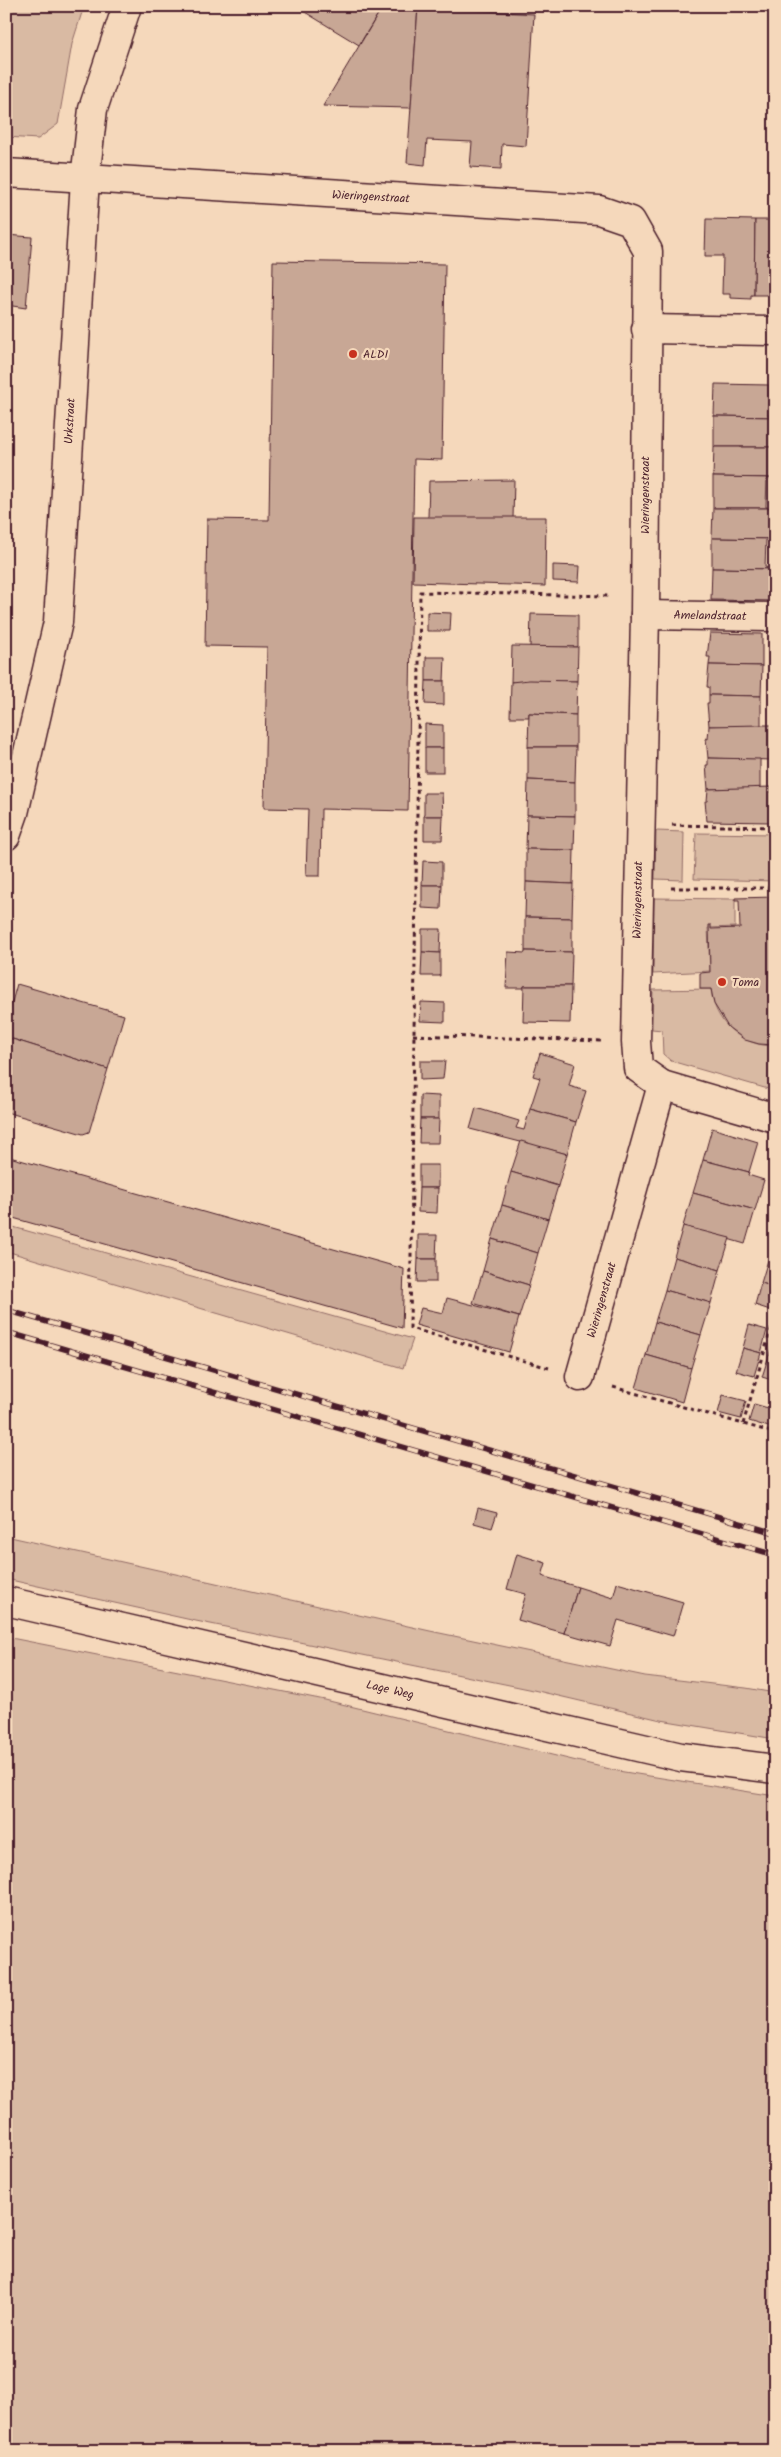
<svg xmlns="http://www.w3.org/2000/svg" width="781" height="2457" viewBox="0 0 781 2457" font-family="Kalam,sans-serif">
<rect width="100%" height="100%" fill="#f5d8bb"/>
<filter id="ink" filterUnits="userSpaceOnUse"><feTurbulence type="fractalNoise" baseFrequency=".02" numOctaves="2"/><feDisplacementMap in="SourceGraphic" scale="10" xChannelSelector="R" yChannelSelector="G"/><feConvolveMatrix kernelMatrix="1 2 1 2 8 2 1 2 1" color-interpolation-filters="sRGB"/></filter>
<g filter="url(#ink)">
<g fill="#d9baa3" stroke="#926c67">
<path d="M6,6H84L72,44L58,124L38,139L6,137Z"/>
<path d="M656,831L684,832L683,880L655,879Z"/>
<path d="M696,833L775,834V881L694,879Z"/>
<path d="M654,898L735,899V927L708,928L710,971L653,974Z"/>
<path d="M711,989C714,1023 741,1046 775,1046V1091L671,1061L663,1054L662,1030L652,1029L653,990Z"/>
<path d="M6,1225L413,1339L403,1368L6,1251Z"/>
<path d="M6,1536L430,1631L645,1676L746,1688L775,1693V1739L661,1720L529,1689L196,1621L6,1579Z"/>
<path d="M6,1637L325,1700L618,1771L775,1796V2451H6Z"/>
</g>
<g fill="#c8a795" stroke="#4a1f2b">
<path d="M295,6H383L359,45Z"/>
<path d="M383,6H418L411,108L323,106Z"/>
<path d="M418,7L534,14L526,146L502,144L501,169L470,167L472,142L427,140L425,165L407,163Z"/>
<path d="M706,219L755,220L754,295H751V299L730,298V294H722L723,256H705Z"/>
<path d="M755,220H775V295H754Z"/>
<path d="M6,235L32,237L26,308L6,305Z"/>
<path d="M273,261L445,264L442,460L414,459L408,811L321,809L320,876H306L308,809L264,808L267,647L205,646L207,519L269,520Z"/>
<path d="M715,384L769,385L768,415H775V417L714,416Z"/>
<path d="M714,416L775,417L774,447H714Z"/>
<path d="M714,447H774V478L713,477Z"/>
<path d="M713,477L774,478L767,479L766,507L775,508H713Z"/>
<path d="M514,480L513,518H428L429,481Z"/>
<path d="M713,508H775V539L712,538Z"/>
<path d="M414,517H546L545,586L413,582Z"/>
<path d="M712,538L775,539L766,540L765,567L775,569L712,568Z"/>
<path d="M553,565L580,566L579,582L553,581Z"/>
<path d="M712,568L775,569V601L711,600Z"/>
<path d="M427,612L451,613L450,631H427Z"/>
<path d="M531,614L578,615V647H530Z"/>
<path d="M710,633L762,634V666L709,665L710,657H707Z"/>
<path d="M512,646L578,647L577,681L511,682Z"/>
<path d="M426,657H445L444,681H426Z"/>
<path d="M709,665L762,666L761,696L709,695V687H707Z"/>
<path d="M529,680L577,681L576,715L529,713V717H510L511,682Z"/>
<path d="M426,681H444V705L425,704Z"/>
<path d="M709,695L761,696V727L709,726L707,703H709Z"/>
<path d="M529,713L576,715V747H528Z"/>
<path d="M425,724L443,725V748H425Z"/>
<path d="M761,725H772V760L708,758L706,738L708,739L709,726Z"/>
<path d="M528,747H576L575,782L528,780Z"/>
<rect x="425" y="748" width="18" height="24"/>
<path d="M708,758L760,759V789H708L706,765H708Z"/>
<path d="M528,780L575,782V816L527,815Z"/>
<path d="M771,787V822L707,821L705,801H707L708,789Z"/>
<path d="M424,793H442L443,816H424Z"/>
<path d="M527,815L575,816L574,850L526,849Z"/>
<path d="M424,816H443L442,840H424Z"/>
<path d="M526,849L574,850L573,884L526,882Z"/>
<path d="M423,861L442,862V885H422Z"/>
<path d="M526,882L573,884L572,918L525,917Z"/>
<path d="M422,885H442L441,909L422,908Z"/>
<path d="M775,897V1045L759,1044L745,1040L728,1027L714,1004L711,989H700V973L710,972L709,925H711V929L740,928L739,900H735V898Z"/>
<path d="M525,917L572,918V952L525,951Z"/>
<path d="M422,929H441L440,953L422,952Z"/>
<path d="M525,951L572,952L571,986H524V988H506L508,952L525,953Z"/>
<path d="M422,952L440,953V976H421Z"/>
<path d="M17,984L124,1015L108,1069L6,1037L10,1016H8Z"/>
<path d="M524,986H571L570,1023L523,1022Z"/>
<path d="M421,1002L445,1003V1022L420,1021Z"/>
<path d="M6,1037L108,1069L89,1132L83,1134L6,1112Z"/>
<path d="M540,1053L575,1064L569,1086L586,1091L576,1122L530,1109L540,1078L533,1076Z"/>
<path d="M420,1061H445L443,1079L420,1080Z"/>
<path d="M420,1095L439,1096V1119H420Z"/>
<path d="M476,1108L519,1121L516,1128L524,1130L530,1109L576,1122L567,1154L470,1129Z"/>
<path d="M420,1119H439L438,1143H419Z"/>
<path d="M712,1128L758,1142L749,1172L703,1160Z"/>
<path d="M521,1141L567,1154L558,1186L511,1172Z"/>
<path d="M6,1156L404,1269L402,1328L6,1216Z"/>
<path d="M703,1160L749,1172L748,1175L764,1180L755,1210L693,1193Z"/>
<rect x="419" y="1165" width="19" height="23"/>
<path d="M511,1172L558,1186L548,1219L502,1205Z"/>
<path d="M419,1188H438L437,1213L418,1212Z"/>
<path d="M693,1193L755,1210L745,1244L683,1226Z"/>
<path d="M502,1205L548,1219L538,1253L492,1239Z"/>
<path d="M683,1226L730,1238L720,1270L674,1257Z"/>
<path d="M418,1235H437L436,1259H418Z"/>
<path d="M492,1239L538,1253L529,1285L483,1271Z"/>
<path d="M674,1257L720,1270L711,1303L665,1290Z"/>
<path d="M418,1259H436V1282H417Z"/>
<path d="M768,1260L775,1262V1287L761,1283Z"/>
<path d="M483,1271L529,1285L519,1317L473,1303Z"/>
<path d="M761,1283L775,1287L773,1311L755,1305Z"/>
<path d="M665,1290L711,1303L701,1335L655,1322Z"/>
<path d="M447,1298L519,1317L509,1352L416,1325L421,1308L443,1313Z"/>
<path d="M655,1322L701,1335L691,1368L646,1355Z"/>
<path d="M749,1325L767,1330L761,1353L743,1348Z"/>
<path d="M775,1334V1357L769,1355Z"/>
<path d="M743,1348L761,1353L754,1376L736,1371Z"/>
<path d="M646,1355L691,1368L682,1402L636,1388Z"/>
<path d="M769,1355L775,1357V1381L762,1377Z"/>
<path d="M723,1395L746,1401L741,1419L718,1413Z"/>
<path d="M754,1404L775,1410L772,1428L749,1421Z"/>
<path d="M478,1508L497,1513L492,1528L474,1523Z"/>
<path d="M517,1554L546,1563L542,1576L578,1587L564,1633L518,1620L526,1594L507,1589Z"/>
<path d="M617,1583L683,1602L673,1636L618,1620L610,1646L564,1633L578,1587L613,1598Z"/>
</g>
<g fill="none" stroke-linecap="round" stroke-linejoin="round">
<g stroke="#4a1f2b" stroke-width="31">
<g id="minor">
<path d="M6,173L599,210L631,221L648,251L645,615L636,1042L638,1068L662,1085L580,1377"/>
<path d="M646,329L775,331"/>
<path d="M645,615L775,617"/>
<path d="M6,836L14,813L58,622L85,179L93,109L127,6"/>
<path d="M662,1085L775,1118"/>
<path d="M6,1601L681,1757L775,1769"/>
</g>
</g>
<g stroke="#4a1f2b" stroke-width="3" stroke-dasharray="4 4" stroke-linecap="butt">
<path d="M672,825L775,827"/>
<path d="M671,888H775"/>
<path d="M413,1035L602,1041"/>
<path d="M549,1368L410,1328L420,592L611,596"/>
<path d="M613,1387L775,1433"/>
<path d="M743,1424L775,1316"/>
</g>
<use href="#minor" stroke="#f5d8bb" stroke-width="28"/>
<g stroke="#4a1f2b" stroke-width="5.5">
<g id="rail">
<path d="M6,1310L775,1533"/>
<path d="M6,1332L775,1555"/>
</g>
</g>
<use href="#rail" stroke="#f5d8bb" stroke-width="4" stroke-dasharray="11" stroke-linecap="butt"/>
</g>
</g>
<g fill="#c8321e" stroke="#f5d8bb" stroke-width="2">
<circle cx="353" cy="354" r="5"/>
<circle cx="722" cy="982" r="5"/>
</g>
<g text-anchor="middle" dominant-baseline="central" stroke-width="4.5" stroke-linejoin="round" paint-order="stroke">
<g font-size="12" fill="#4a1f2b" stroke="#f5d8bb">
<text transform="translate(371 197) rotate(3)">Wieringenstraat</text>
<text transform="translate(70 421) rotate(-87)">Urkstraat</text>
<text transform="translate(645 495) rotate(-90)">Wieringenstraat</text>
<text transform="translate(710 616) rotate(1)">Amelandstraat</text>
<text transform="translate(638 900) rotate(-89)">Wieringenstraat</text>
<text transform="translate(602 1300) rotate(-74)">Wieringenstraat</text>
<text transform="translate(390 1690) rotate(13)">Lage Weg</text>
</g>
<g font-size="12" fill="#4a1f2b" stroke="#f5d8bb" text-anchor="start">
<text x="363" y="354">ALDI</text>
<text x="732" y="982">Toma</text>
</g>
</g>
<rect width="781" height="2457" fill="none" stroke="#f5d8bb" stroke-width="25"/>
<rect x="12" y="12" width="756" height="2432" fill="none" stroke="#4a1f2b" stroke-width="2" filter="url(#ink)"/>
</svg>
